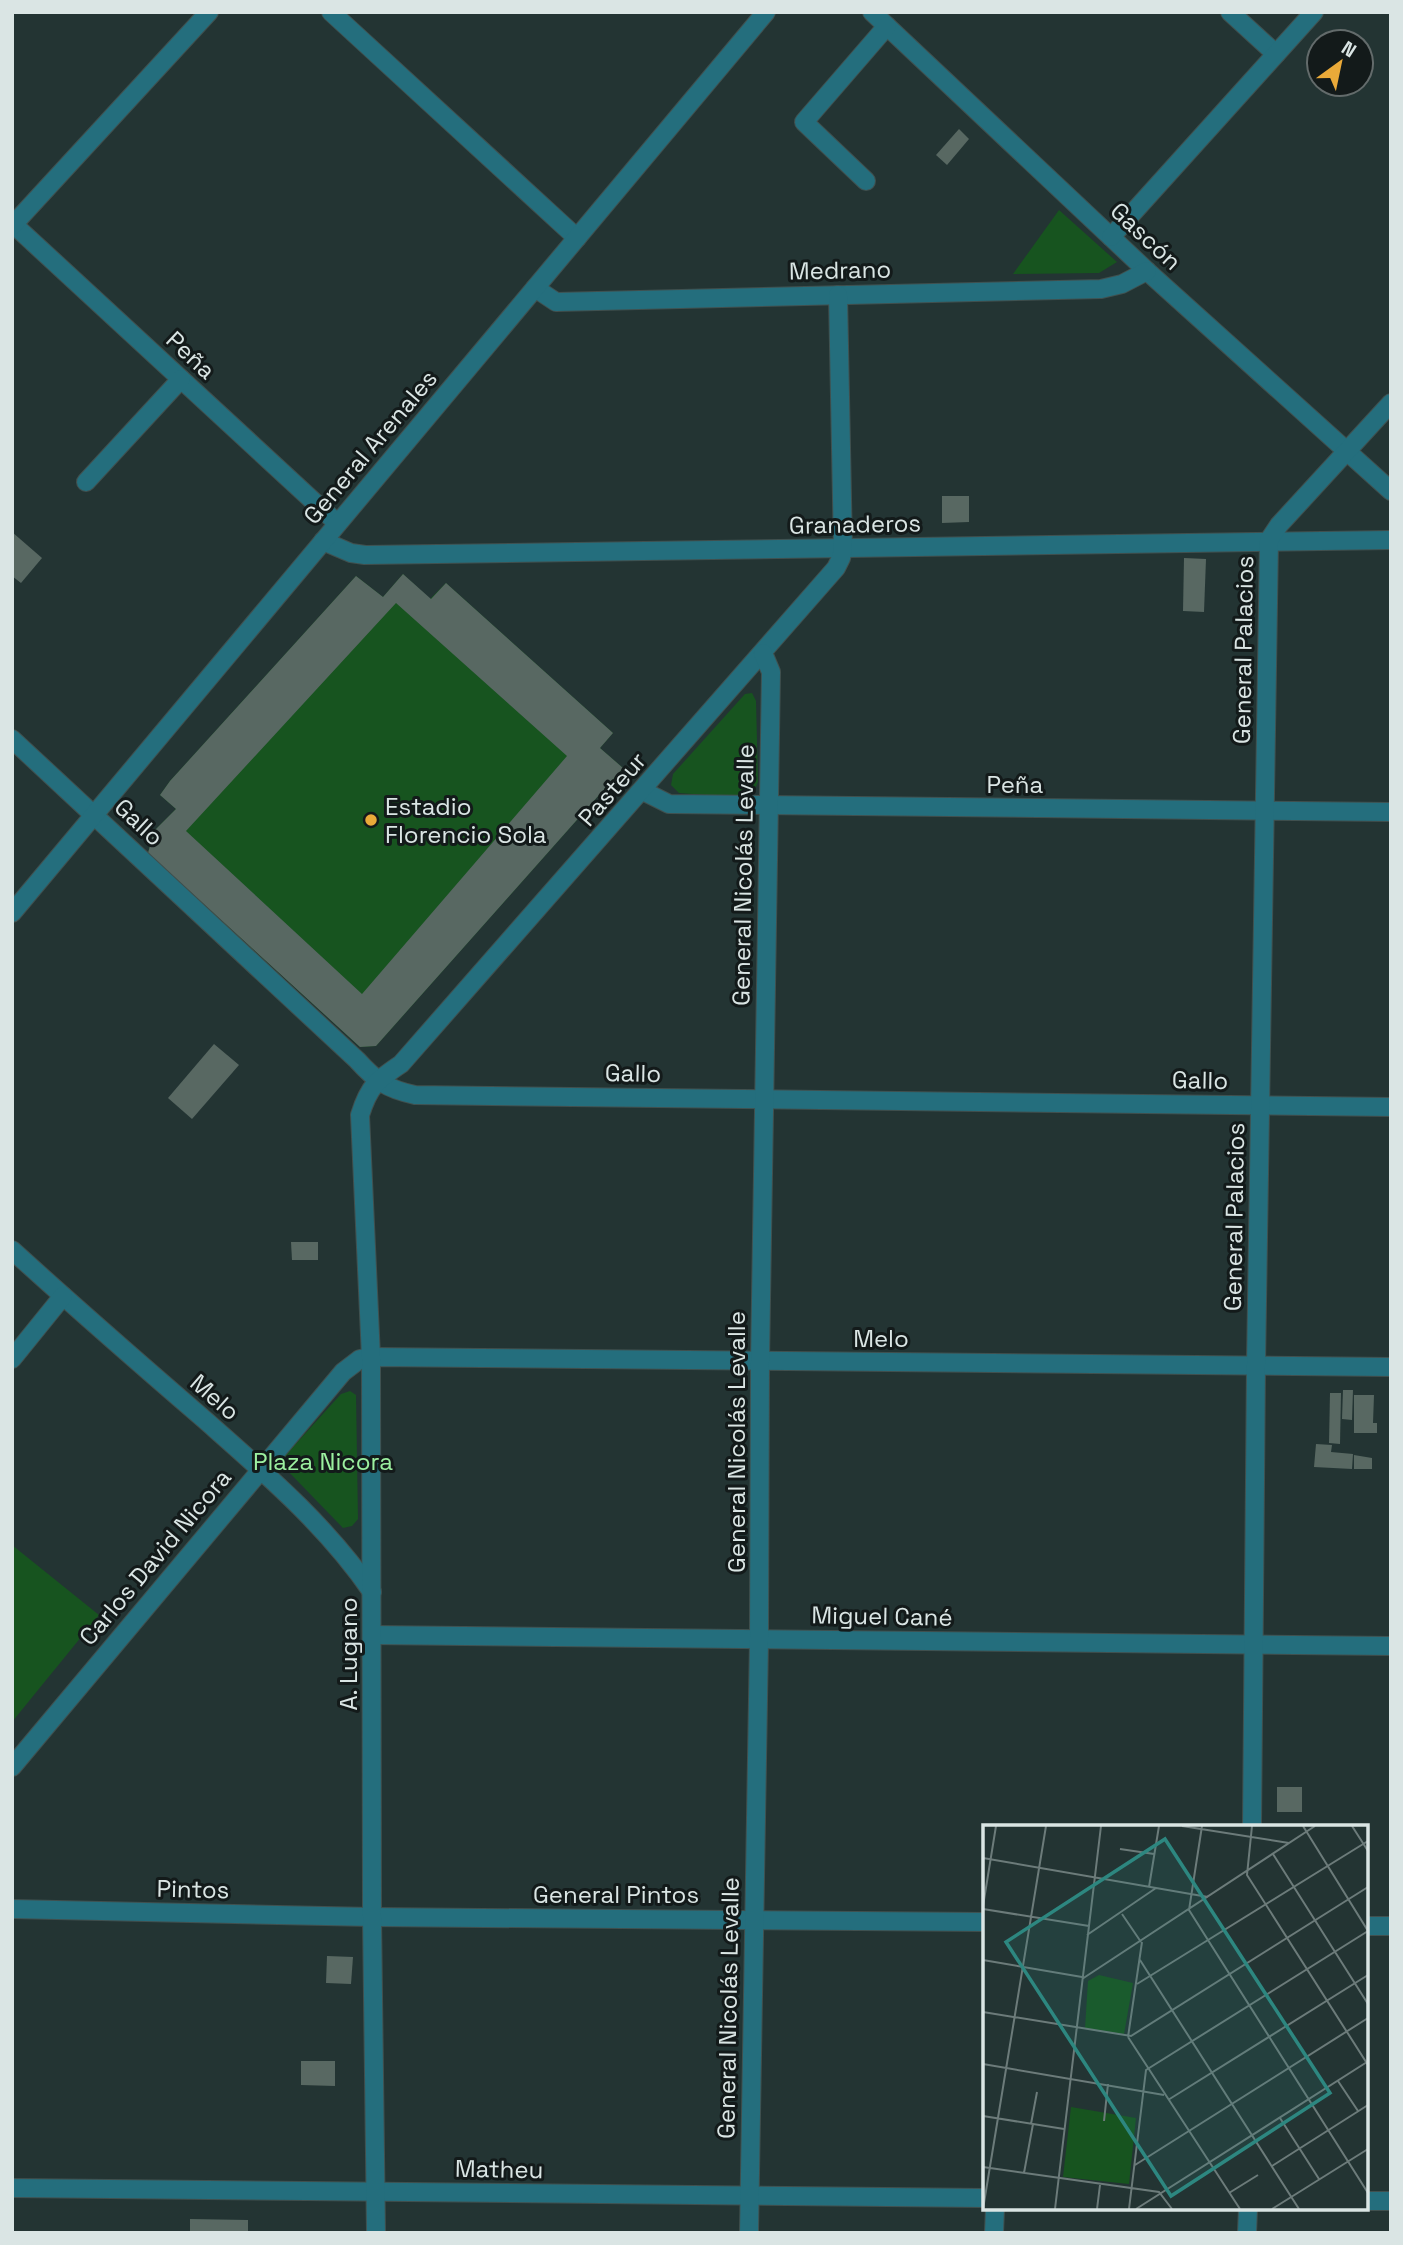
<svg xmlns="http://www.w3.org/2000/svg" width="1403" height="2245" viewBox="0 0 1403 2245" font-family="'Space Grotesk',sans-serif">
<rect width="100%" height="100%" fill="#233433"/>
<g fill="#17541f">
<path d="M1059,210L1117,262L1099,273L1013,274Z"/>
<path d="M403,574L430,599L446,583L613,733L600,748L623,768L376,1046L360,1047L148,853L154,831L176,809L160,795L170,781L356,576L383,597Z"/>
<path d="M752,693L756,701L758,782L754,791L746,798L679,793L671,785L673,774L745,694Z"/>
<path d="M350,1391L356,1395L358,1519L352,1526L343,1528L283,1466V1458L341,1394Z"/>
<path d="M12,1545L99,1615L12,1722Z"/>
</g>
<g fill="#586862" fill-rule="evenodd">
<path d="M959,129L969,139L947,165L936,155Z"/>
<path d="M942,496H969V522L942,523Z"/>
<path d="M12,532L42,558L21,583L12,576Z"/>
<path d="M1184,558L1206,559L1204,612L1183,611Z"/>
<path d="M403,574L431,599L446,583L613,733L600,748L623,768L376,1046L360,1047L148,853L154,831L176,809L160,795L170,781L356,576L383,597ZM396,603L567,756L362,994L186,831Z"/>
<path d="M214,1044L239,1065L192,1119L168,1098Z"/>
<path d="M291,1242H318V1260H292Z"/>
<path d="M1343,1390H1353L1352,1420L1342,1419Z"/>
<path d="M1330,1393H1341L1340,1444L1329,1443Z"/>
<path d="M1354,1395H1374L1373,1423H1377V1433H1354Z"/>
<path d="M1316,1444L1332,1445L1331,1452L1353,1454L1352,1469L1314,1467Z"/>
<path d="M1354,1455L1372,1458V1469H1354Z"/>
<rect x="1277" y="1787" width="25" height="25"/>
<path d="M327,1956L353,1957L351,1984L326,1983Z"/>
<path d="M301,2061H335V2086L301,2085Z"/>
<path d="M190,2219L248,2220V2233H190Z"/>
</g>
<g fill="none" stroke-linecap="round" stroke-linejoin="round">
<g stroke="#40504f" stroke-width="20">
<g id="minor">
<path d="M331,12L577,238"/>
<path d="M872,12L1147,271L1391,491"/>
<path d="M1230,12L1276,54"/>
<path d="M866,181L804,122L887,26"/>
<path d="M12,223L337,523"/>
<path d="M12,226L209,12"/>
<path d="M1111,237L1314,12"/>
<path d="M535,288L556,302L1101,289L1122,284L1147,271"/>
<path d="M86,482L181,379"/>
<path d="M323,541L351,553L365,555L1391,540"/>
<path d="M12,739L357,1060C376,1081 387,1089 415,1095L1391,1107"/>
<path d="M643,791L669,804L1391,812"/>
<path d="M12,913L766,12"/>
<path d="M12,1250C76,1308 140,1364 205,1420C265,1473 327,1526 372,1592"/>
<path d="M12,1359L63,1296"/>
<path d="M372,1635L1391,1646"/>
<path d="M12,1767L343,1372L360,1359L371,1357L1391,1367"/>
<path d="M1252,1827L1256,1365L1269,540L1279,525L1391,403"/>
<path d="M12,1909L372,1917L985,1922"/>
<path d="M1366,1926H1391"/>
<path d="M12,2188L985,2198"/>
<path d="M1366,2201H1391"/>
<path d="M376,2233L372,1917L371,1357L360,1115C369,1086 377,1080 401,1064L836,568L841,558L843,549L838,295"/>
<path d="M749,2233L759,1640L760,1362L771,672L763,653"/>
<path d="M994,2233L995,2208"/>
<path d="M1247,2233L1248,2208"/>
</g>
</g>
<use href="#minor" stroke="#246e7d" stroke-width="18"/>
</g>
<circle fill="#eaaa39" stroke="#131a1a" stroke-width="2.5" cx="371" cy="820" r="7"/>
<g text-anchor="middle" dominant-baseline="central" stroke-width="6" stroke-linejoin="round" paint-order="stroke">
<g font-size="24" fill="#dae5e4" stroke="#131a1a">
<text transform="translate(1146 236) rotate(43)">Gascón</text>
<text transform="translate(840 270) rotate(-1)">Medrano</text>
<text transform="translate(191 355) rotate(43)">Peña</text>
<text transform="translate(370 447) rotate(-50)">General Arenales</text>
<text transform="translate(855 524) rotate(-1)">Granaderos</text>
<text transform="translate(1243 650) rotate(-89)">General Palacios</text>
<text x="1015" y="784">Peña</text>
<text transform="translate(612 789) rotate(-49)">Pasteur</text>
<text transform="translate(139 822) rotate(43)">Gallo</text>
<text transform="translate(743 875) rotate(-89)">General Nicolás Levalle</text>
<text transform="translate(633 1073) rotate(1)">Gallo</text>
<text transform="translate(1200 1080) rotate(1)">Gallo</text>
<text transform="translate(1234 1217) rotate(-89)">General Palacios</text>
<text x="881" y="1338">Melo</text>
<text transform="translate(215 1397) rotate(41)">Melo</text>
<text transform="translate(736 1442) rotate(-90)">General Nicolás Levalle</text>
<text transform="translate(155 1557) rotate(-50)">Carlos David Nicora</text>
<text transform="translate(882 1616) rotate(1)">Miguel Cané</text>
<text transform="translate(348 1654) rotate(-90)">A. Lugano</text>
<text transform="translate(193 1889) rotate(1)">Pintos</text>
<text x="616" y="1894">General Pintos</text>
<text transform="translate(728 2008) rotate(-89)">General Nicolás Levalle</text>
<text transform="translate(499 2169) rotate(1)">Matheu</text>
</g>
<g font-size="24" fill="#dae5e4" stroke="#131a1a" text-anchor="start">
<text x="385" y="806">Estadio<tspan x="385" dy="28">Florencio Sola</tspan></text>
</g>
<g font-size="24" fill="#9cf0a0" stroke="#131a1a">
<text x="323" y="1461">Plaza Nicora</text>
</g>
</g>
<g transform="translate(983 1825)">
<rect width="385" height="385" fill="#233433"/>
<path d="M116,150L150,158L141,209L102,203L105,156ZM88,282L153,293L146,359L80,352Z" fill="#17541f"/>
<path fill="none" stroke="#6c7b7a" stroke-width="2" d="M199,1L306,18M219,1L206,85L385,368M269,1L264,50L385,240M369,1L385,26M137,24L171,29M290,29L385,179M0,33L225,72M166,62L176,1M0,81L13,1M0,84L106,101M139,89L158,117M104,110L173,63M0,135L99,152M157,135L316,384M99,154L332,1M154,159L385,16M0,187L148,211L385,62M145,212L257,384M145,212L159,117M0,239L181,270M355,256L375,286M185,275L385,150M0,291L81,304M297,293L336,354M121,296L125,259M48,299L54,267M152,340L385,193M289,341L385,280M0,342L176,367L189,384M41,348L50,299M246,368L275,350M0,384L63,1M72,384L118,1M114,384L117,360M146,384L163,245L385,106L320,1M153,384L384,237M289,384L385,324"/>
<path fill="#2d8780" fill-opacity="0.15" stroke="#2d8780" stroke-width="3.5" d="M182,14L347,268L188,371L23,117Z"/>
<rect width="385" height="385" fill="none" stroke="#dae5e4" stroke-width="3.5"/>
</g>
<rect width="1403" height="2245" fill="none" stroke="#dae5e4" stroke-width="28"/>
<g transform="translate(1340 63) rotate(33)"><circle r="33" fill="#131a1a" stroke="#636b6b" stroke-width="2"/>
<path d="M0-5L12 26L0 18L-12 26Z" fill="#eaaa39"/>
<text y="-10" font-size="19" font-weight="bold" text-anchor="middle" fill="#dae5e4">N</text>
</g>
</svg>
